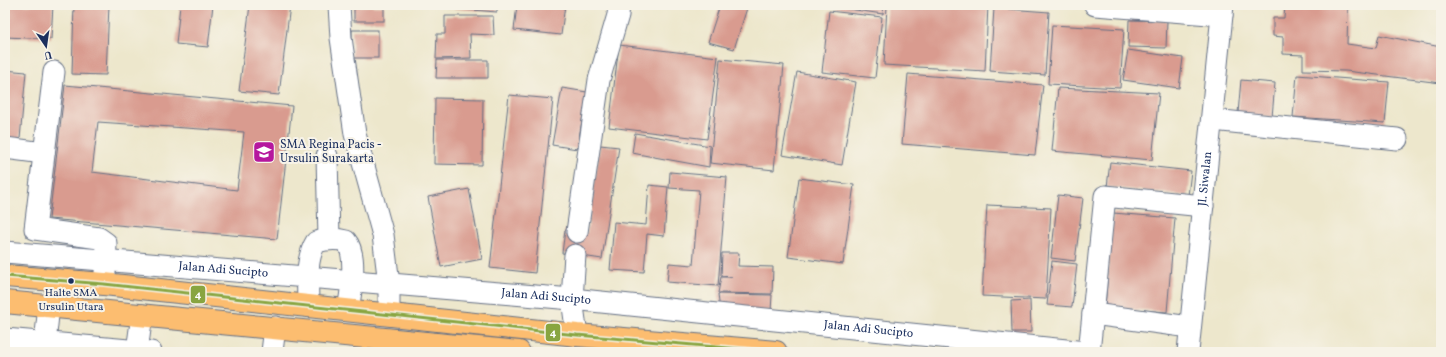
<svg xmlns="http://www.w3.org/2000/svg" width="1446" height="357" viewBox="0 0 1446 357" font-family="Vollkorn,serif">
<rect width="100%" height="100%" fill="#f7f3e8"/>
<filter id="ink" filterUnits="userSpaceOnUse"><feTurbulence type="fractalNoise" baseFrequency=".025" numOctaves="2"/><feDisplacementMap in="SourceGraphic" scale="8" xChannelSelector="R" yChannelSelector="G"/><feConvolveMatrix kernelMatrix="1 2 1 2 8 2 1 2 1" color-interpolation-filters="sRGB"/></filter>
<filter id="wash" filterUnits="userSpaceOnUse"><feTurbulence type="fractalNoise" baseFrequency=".012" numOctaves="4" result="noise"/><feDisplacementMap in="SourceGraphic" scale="16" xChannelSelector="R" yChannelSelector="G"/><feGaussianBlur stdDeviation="0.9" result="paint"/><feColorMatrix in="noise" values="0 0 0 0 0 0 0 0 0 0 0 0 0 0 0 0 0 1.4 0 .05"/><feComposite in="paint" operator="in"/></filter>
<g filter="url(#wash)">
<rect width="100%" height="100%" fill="#ede7cc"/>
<g id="blocks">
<g fill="#d99b8f" fill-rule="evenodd">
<path d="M5,5H53L51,39L5,37Z"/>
<path d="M74,5H109L106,75L72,74Z"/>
<path d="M180,5H213L208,47L176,44Z"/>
<path d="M250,5H290L279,95L239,91Z"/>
<path d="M448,5H497V12L447,8Z"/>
<path d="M517,5H565L561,35L514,30Z"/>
<path d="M720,5H748L734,49L708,42Z"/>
<path d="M820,5H884L883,14Z"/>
<path d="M887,5H988L985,71L884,65Z"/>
<path d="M1285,5H1348L1347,44L1376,48L1379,35L1441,47V83L1346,71L1303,70V55L1283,54V37L1273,36V18H1284Z"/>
<rect x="354" y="6" width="30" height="15"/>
<path d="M994,8L1049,12L1045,75L990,71Z"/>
<path d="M829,11L882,17L875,78L822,72Z"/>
<path d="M445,16H493L494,35L470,34L471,58L436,59L437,34H445Z"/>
<path d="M1129,20L1167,21L1166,48L1128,47Z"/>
<path d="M1052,25L1124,29L1120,88L1048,84Z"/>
<rect x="352" y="30" width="26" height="28"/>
<path d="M619,45L718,57L707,139L609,127Z"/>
<path d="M1128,50L1183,58L1179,88L1123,80Z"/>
<path d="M720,59L784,65L774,170L710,163Z"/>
<path d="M437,60H488V78H436Z"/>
<path d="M5,70L26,72L20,139L5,138Z"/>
<path d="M797,72L856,82L842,165L782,155Z"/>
<path d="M908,74L1043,85L1035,155L902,144Z"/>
<path d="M1297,75L1389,82L1385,123L1293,117Z"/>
<path d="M1241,80L1275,83L1272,117L1238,113Z"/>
<path d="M65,85L292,106L277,239L49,219ZM98,122L244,132L237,190L92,172Z"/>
<path d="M562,88L587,92L577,149L552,145Z"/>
<path d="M1058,88L1159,93L1152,160L1052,151Z"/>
<path d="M509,95L553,99L535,273L490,268Z"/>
<path d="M435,98L483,99L482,165L434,164Z"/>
<path d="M635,133L710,146L709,167L632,153Z"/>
<path d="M600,145L619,147L602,259L562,253L565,230L587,233Z"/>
<path d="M1110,162L1191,171L1188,196L1107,187Z"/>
<path d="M670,172L727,177L718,286L667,282L669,263L693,265L699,190L669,188Z"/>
<path d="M799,178L854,185L843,264L788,257Z"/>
<path d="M649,185L668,187L664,236L647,234L644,272L610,270L614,222L646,225Z"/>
<path d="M469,189L482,259L441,267L428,197Z"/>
<path d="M1058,195L1083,198L1075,261L1051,258Z"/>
<path d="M987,205L1051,208L1046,299L982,296Z"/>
<path d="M1113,213L1175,218L1167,312L1105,307Z"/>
<path d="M722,253H739L738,266L773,267L772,294L718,293L721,277H732L721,276Z"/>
<path d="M1052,261L1077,264L1072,307L1047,305Z"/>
<path d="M718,294L772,295L771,311H720Z"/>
<path d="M1030,300L1031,332H1012L1011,301Z"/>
</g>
</g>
</g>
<g filter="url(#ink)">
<use href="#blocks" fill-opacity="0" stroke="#646f84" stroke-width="1"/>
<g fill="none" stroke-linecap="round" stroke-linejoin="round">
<g stroke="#646f84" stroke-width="23">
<g id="minor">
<path d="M339,5L341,38L355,134L383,235L389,284V314"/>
<path d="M1095,5L1222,15"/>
<path d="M54,72L35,229L99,238L106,243L105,274"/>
<path d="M1213,120L1397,139"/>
<path d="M5,148L44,153"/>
<path d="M327,156L329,238"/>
<path d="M577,232L599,80L618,15L619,5"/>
<path id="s1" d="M5,252L572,299L1086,352"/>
<path d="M575,255L572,299L577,335"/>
<path d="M308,305C308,285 305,260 316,242C327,239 335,238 346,241C358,255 351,293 348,310"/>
<path d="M1190,327L1093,314L1105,196L1203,206"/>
<path d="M5,339L151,352"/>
<path d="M45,343L49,306"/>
<path d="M137,351L142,315"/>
<path d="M272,352L275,327"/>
<path d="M1089,352L1093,314"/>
<path id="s2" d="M1188,352L1223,5"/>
</g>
</g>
<g stroke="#646f84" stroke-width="24">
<g id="highway">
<path d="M5,276L104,284L577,335L776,352"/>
<path d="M5,302L519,352"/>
</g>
</g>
<use href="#minor" stroke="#fff" stroke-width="21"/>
<use href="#highway" stroke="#fcbd6f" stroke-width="22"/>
<g stroke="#f7f3e8" stroke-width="6">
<path id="bus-1" d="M5,276L104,284L577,335L776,352"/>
</g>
<use href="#bus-1" stroke="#88a540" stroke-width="3"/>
</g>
</g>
<defs>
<g id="school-square" transform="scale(1.15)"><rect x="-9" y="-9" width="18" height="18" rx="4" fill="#b5179e" stroke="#f7f3e8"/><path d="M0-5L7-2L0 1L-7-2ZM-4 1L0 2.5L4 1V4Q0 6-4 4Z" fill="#fff"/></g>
</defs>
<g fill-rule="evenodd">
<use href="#school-square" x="264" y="152"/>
</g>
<circle fill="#1b2f5e" stroke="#f7f3e8" stroke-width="1.5" cx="71" cy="281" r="3.5"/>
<g text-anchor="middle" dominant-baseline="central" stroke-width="4" stroke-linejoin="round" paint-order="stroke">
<g font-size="11" fill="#1b2f5e" stroke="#f7f3e8">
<text x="71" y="293">Halte SMA<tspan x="71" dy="14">Ursulin Utara</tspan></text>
</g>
<g font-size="12" fill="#1b2f5e" stroke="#f7f3e8" text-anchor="start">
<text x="280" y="145">SMA Regina Pacis -<tspan x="280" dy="14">Ursulin Surakarta</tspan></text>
</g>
<g font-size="12" fill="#1b2f5e" stroke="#f7f3e8">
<text stroke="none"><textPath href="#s2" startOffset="174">Jl. Siwalan</textPath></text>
<text stroke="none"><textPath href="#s1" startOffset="219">Jalan Adi Sucipto</textPath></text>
<text stroke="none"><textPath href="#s1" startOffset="543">Jalan Adi Sucipto</textPath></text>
<text stroke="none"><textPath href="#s1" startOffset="867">Jalan Adi Sucipto</textPath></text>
</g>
</g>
<g stroke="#f7f3e8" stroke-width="1.5">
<rect x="190" y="285" width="16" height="19" rx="4" fill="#88a540"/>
<rect x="545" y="323" width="16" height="19" rx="4" fill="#88a540"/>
</g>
<g font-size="11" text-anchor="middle" font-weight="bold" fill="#fff">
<text x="198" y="298">4</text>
<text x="553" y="336">4</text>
</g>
<rect width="1446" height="357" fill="none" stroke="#f7f3e8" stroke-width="20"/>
<g transform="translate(46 46) rotate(167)" stroke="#f7f3e8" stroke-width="3" paint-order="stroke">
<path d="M0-3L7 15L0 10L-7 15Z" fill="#1b2f5e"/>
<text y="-6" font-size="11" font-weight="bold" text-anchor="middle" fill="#1b2f5e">U</text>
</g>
</svg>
